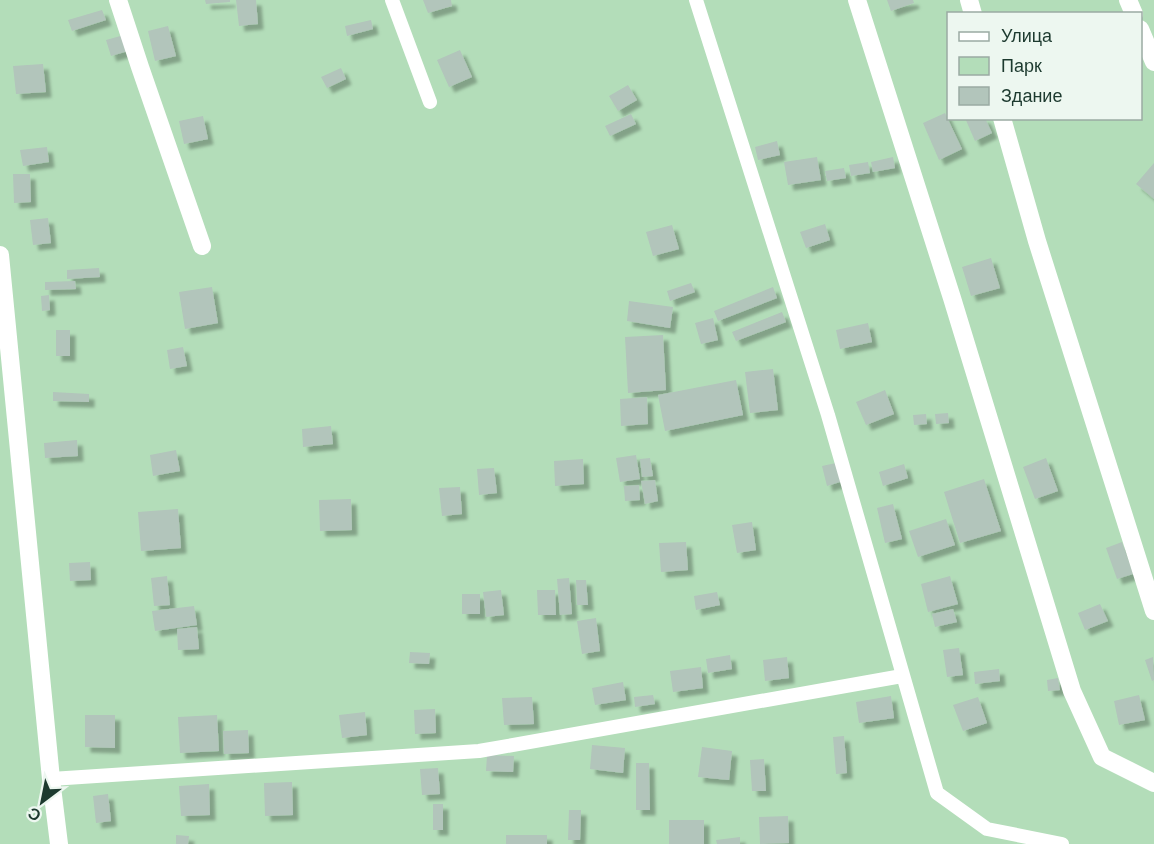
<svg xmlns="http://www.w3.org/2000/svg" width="1154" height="844" viewBox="0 0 1154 844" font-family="'Work Sans',sans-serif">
<defs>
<filter id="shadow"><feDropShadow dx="5.5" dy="5.5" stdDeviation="1.5" flood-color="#0004"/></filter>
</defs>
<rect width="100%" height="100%" fill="#dceae2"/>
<path fill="#b3ddb9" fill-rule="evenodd" d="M0,0H1154V844H0ZM948,14H1140V118H948Z"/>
<g fill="#b2c5bb" filter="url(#shadow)">
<path d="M205,0H230V2L206,4Z"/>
<path d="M236,0H256L258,24L239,26Z"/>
<path d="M423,0H451L452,6L428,13Z"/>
<path d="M887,0H913L914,3L891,11Z"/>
<path d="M102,10L106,20L72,31L68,20Z"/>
<path d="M371,20L373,29L347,36L345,26Z"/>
<path d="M168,26L176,56L155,61L148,31Z"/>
<path d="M124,35L128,51L111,56L106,40Z"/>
<path d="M460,50L472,77L449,87L437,60Z"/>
<path d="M43,64L46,92L16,94L13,66Z"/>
<path d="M341,68L346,79L327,88L321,77Z"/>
<path d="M628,85L637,100L618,111L609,96Z"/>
<path d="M945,113L962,149L939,160L923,123Z"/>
<path d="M631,114L636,124L610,136L605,126Z"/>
<path d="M203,116L208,139L184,144L179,121Z"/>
<path d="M965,118H985L992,133L975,141Z"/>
<path d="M777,141L780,155L758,160L755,147Z"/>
<path d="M47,147L49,162L23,166L20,150Z"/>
<path d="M817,157L821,180L788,185L784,162Z"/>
<path d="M893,157L895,168L873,172L871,162Z"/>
<path d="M868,162L870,173L851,176L849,165Z"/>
<path d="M1154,163V199L1136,184Z"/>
<path d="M844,168L846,178L827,181L825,171Z"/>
<path d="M13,174H30L31,202L14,203Z"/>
<path d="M48,218L51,243L33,245L30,220Z"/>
<path d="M825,224L830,240L806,248L800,232Z"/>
<path d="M672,225L679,249L653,256L646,232Z"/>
<path d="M991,258L1000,288L971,296L962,267Z"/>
<path d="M99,268L100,277L67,279V270Z"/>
<path d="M75,281L76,289L45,290V282Z"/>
<path d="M691,283L695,292L670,301L667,291Z"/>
<path d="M212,287L218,323L185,329L179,292Z"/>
<path d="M773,287L777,298L718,321L714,311Z"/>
<path d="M49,295L50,310L42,311L41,296Z"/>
<path d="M629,301L673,307L670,328L627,321Z"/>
<path d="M782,312L786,322L736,341L732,332Z"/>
<path d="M713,318L718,340L701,344L695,323Z"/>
<path d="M868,323L872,342L840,349L836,330Z"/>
<rect x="56" y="330" width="14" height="26"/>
<path d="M663,335L666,390L628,393L625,337Z"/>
<path d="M183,347L187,366L170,369L167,350Z"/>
<path d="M773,369L778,410L750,413L745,372Z"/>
<path d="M736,380L743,415L665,431L658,395Z"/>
<path d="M885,390L894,414L866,425L856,402Z"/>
<path d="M53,392L89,394V402L53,401Z"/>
<path d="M647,397L648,424L621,426L620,399Z"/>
<path d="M948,413L949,423L936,424L935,414Z"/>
<path d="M926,414L927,424L914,425L913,415Z"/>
<path d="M331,426L333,444L303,447L302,429Z"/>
<path d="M77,440L78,456L45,458L44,443Z"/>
<path d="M176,450L180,471L153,476L150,455Z"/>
<path d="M636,455L640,479L620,482L616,458Z"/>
<path d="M650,458L653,476L642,477L640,459Z"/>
<path d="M1046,458L1058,491L1035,499L1023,467Z"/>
<path d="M583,459L584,484L555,486L554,461Z"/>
<path d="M836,463L840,482L827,486L822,466Z"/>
<path d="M904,464L908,478L883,486L879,472Z"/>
<path d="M494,468L497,493L479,495L477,469Z"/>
<path d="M984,479L1001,531L960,543L944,492Z"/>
<path d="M655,480L658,501L645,504L641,481Z"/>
<path d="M639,485L640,500L625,501L624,486Z"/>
<path d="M460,487L462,514L442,516L439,488Z"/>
<path d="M351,499L352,530L320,531L319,500Z"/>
<path d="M893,504L902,539L885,543L877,508Z"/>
<path d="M178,509L181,548L141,551L138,512Z"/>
<path d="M946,519L955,545L918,557L909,531Z"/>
<path d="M752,522L756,550L737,553L732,525Z"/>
<path d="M686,542L688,570L661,572L659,543Z"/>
<path d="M1122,542L1133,574L1117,579L1106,548Z"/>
<path d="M90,562L91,580L70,581L69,563Z"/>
<path d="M167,576L170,605L154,606L151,578Z"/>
<path d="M950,576L958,604L928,612L921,584Z"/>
<path d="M569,578L572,614L560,615L557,579Z"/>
<path d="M576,580H586L588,605H577Z"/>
<path d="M501,590L504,615L486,617L483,592Z"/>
<path d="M537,590H555L556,615H538Z"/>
<path d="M717,592L720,605L696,610L694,596Z"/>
<rect x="462" y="594" width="18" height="20"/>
<path d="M1100,604L1108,621L1085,630L1078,613Z"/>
<path d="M194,606L197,625L155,631L152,611Z"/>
<path d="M953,609L957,622L935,627L932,614Z"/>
<path d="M596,618L600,651L582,654L577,621Z"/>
<path d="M197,627L199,649L178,650L177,629Z"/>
<path d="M959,648L963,675L947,677L943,650Z"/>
<path d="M410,652L430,653L429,664L409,663Z"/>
<path d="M730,655L732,669L708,673L706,659Z"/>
<path d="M787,657L789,678L765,681L763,660Z"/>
<path d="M1153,657L1154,680L1152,681L1145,660Z"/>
<path d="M701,667L703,688L673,692L670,671Z"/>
<path d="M999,669L1000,681L975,684L974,672Z"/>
<path d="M1058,678L1060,690L1048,691L1047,680Z"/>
<path d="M623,682L626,700L595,705L592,688Z"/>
<path d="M653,695L655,704L635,707L634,697Z"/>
<path d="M1139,695L1145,720L1119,725L1114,701Z"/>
<path d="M891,696L894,718L859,723L856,702Z"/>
<path d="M532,697L534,724L504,725L502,698Z"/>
<path d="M978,697L987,723L963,731L953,705Z"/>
<path d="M435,709L436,733L415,734L414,710Z"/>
<path d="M365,712L367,735L342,738L339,715Z"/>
<path d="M85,715H115V748L85,747Z"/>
<path d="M217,715L219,751L180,753L178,717Z"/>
<path d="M248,730L249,753L224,754L223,731Z"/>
<path d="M844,736L847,773L836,774L833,737Z"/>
<path d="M592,745L625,748L623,773L590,769Z"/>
<path d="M702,747L732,751L729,780L698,777Z"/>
<path d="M487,755L514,756L513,772L486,771Z"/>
<path d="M764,759L766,791H752L750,760Z"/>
<path d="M636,763H649L650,810H636Z"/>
<path d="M438,768L440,794L422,795L420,769Z"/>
<path d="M292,782L293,815L265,816L264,783Z"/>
<path d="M209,784L210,815L181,816L179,786Z"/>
<path d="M108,794L111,821L96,823L93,796Z"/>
<rect x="433" y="804" width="10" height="26"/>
<path d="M569,810H581L580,840H568Z"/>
<path d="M788,816L789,843L760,844L759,817Z"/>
<rect x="669" y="820" width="35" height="24"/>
<path d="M176,835L189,836L188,844H176Z"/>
<rect x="506" y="835" width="41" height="9"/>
<path d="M740,837V844H717L716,840Z"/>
</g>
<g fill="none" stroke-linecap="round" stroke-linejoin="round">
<g stroke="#fff" stroke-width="14">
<path d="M392,0L430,102"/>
<path d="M696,0L828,415L937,793L987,829L1062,844"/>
<path d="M51,779L479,751L902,676"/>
</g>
<g stroke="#fff" stroke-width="18">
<path d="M118,0L140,67L202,246"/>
<path d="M857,0L952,298L1072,691L1102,757L1154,783"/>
<path d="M969,0L973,14"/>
<path d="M1128,0L1134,14"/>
<path d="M1140,29L1154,62"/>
<path d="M1002,118L1037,241L1154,611"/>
<path d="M0,255L51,779L59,844"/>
</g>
</g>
<rect x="947" y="12" width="195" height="108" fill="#edf7f0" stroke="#9aaba3" stroke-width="1.5"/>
<rect x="959" y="32" width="30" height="9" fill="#ffffff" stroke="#9aaba3" stroke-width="1.5"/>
<text x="1001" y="42" font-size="18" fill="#1d3a2f">Улица</text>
<rect x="959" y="57" width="30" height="18" fill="#b3ddb9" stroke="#9aaba3" stroke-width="1.5"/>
<text x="1001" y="72" font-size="18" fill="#1d3a2f">Парк</text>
<rect x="959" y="87" width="30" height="18" fill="#b2c5bb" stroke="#9aaba3" stroke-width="1.5"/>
<text x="1001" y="102" font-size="18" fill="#1d3a2f">Здание</text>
<g transform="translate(42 802) rotate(212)" stroke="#edf7f0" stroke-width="4.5" paint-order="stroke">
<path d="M0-4.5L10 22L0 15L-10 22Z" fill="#1d3a2f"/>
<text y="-9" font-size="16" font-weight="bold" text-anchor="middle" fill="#1d3a2f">С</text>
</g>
</svg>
